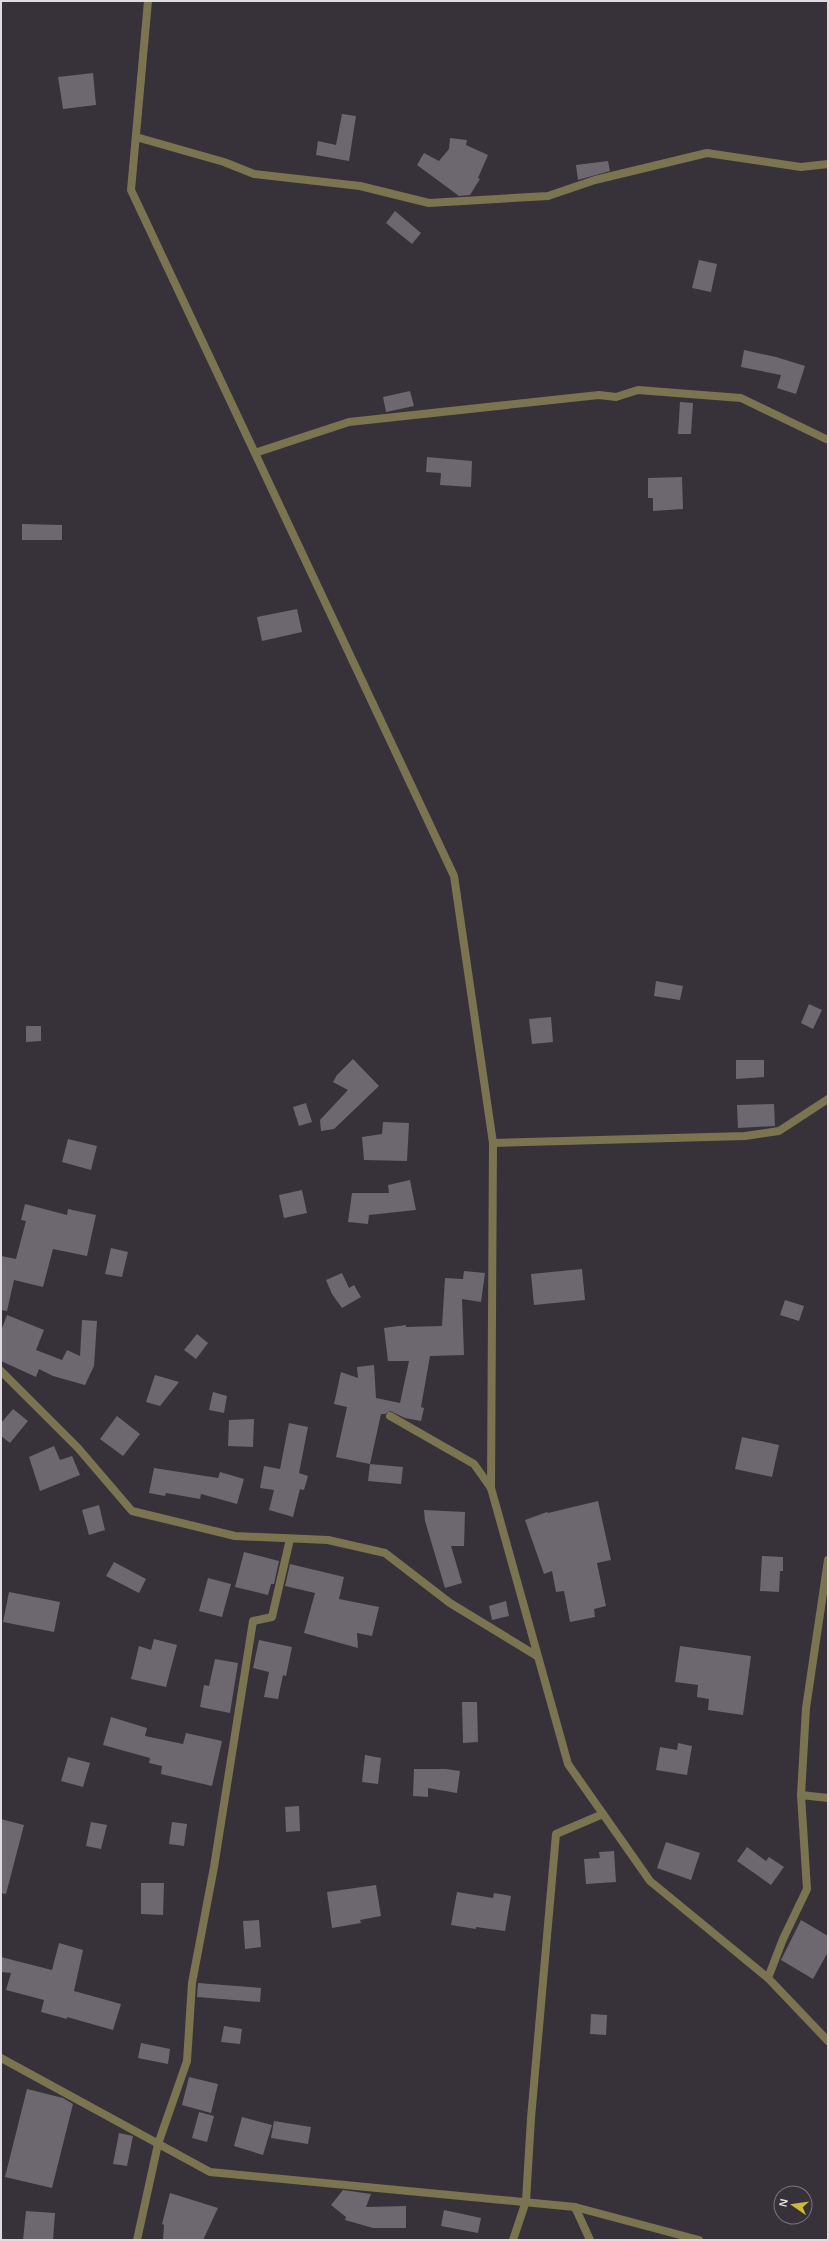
<svg xmlns="http://www.w3.org/2000/svg" width="829" height="2241" viewBox="0 0 829 2241" font-family="Helvetica,sans-serif">
<rect width="100%" height="100%" fill="#373239"/>
<g fill="#6d676f">
<path d="M93,73L96,105L63,109L58,77Z"/>
<path d="M342,114L356,116L349,161L316,155L318,141L336,145Z"/>
<path d="M450,138L467,140L466,145L488,155L478,178L480,179L470,195L459,196L417,165L424,153L439,161L449,149Z"/>
<path d="M608,161L610,171L578,180L576,165Z"/>
<path d="M395,211L421,233L412,244L386,223Z"/>
<path d="M699,260L717,264L711,292L692,288Z"/>
<path d="M744,350L776,357L805,366L796,394L777,388L781,375L741,367Z"/>
<path d="M410,391L414,406L386,412L383,397Z"/>
<path d="M680,402L693,403L691,434H678Z"/>
<path d="M427,457L472,461L471,487L440,485L441,473L426,472Z"/>
<path d="M682,477L683,509L653,511V498H648V478Z"/>
<path d="M22,524L62,525V540H22Z"/>
<path d="M297,609L302,632L262,641L257,617Z"/>
<path d="M656,981L683,986L680,1000L654,996Z"/>
<path d="M809,1004L822,1010L813,1029L801,1023Z"/>
<path d="M551,1017L553,1042L532,1044L529,1019Z"/>
<path d="M26,1026H41V1041L26,1042Z"/>
<path d="M353,1059L379,1086L334,1129L321,1131L320,1120L348,1090L333,1082L337,1075Z"/>
<path d="M736,1060H764V1077L736,1079Z"/>
<path d="M306,1103L312,1122L299,1126L293,1107Z"/>
<path d="M774,1104L775,1126L738,1128L737,1105Z"/>
<path d="M383,1122L409,1123L407,1161L364,1160L362,1137L382,1134Z"/>
<path d="M68,1139L97,1146L91,1170L62,1162Z"/>
<path d="M410,1180L416,1210L369,1215L368,1224L348,1222L352,1193H389L388,1185Z"/>
<path d="M302,1190L307,1213L284,1218L279,1195Z"/>
<path d="M25,1204L67,1215L68,1209L96,1215L87,1256L53,1249L43,1287L14,1280L7,1311L1,1310V1256L16,1259L26,1221L21,1220Z"/>
<path d="M111,1248L128,1252L122,1277L105,1274Z"/>
<path d="M582,1269L585,1300L534,1305L531,1274Z"/>
<path d="M464,1271L485,1273L481,1302L462,1299L464,1355L430,1356L421,1407L424,1408L421,1421L405,1418L390,1411L385,1414H381L370,1464L403,1467L401,1484L368,1481L370,1464L336,1457L347,1407L334,1404L341,1372L358,1378L357,1367L374,1365L376,1398L400,1403L409,1361H388L384,1328L406,1325V1327L442,1326L445,1278L463,1279Z"/>
<path d="M342,1273L349,1288L354,1285L361,1297L342,1308L332,1294L326,1280Z"/>
<path d="M785,1300L804,1306L799,1321L780,1315Z"/>
<path d="M7,1315L44,1330L36,1350L62,1360L67,1350L80,1356L82,1320L97,1321L94,1366L85,1385L53,1376L39,1369L36,1377L1,1361V1331Z"/>
<path d="M197,1334L208,1343L196,1359L184,1350Z"/>
<path d="M155,1375L179,1382L160,1406L146,1402Z"/>
<path d="M213,1392L227,1396L224,1413L209,1410Z"/>
<path d="M13,1409L28,1421L10,1443L1,1436V1423Z"/>
<path d="M117,1416L140,1434L123,1456L100,1439Z"/>
<path d="M254,1419L253,1447L228,1446L229,1420Z"/>
<path d="M289,1423L308,1427L299,1473L308,1476L304,1490L300,1489L293,1517L269,1510L274,1490L260,1488L264,1466L280,1469Z"/>
<path d="M742,1437L779,1445L772,1477L735,1469Z"/>
<path d="M54,1446L60,1460L72,1456L80,1475L40,1491L29,1457Z"/>
<path d="M154,1468L218,1478L220,1472L244,1479L237,1504L201,1494L200,1499L166,1493L165,1496L149,1493Z"/>
<path d="M598,1501L611,1560L597,1563L606,1606L594,1609L595,1617L570,1622L564,1591L556,1592L552,1571L544,1574L525,1520L547,1512L548,1513Z"/>
<path d="M99,1505L105,1530L89,1535L82,1510Z"/>
<path d="M424,1510L465,1512L464,1546H451L462,1583L445,1588L425,1521Z"/>
<path d="M244,1552L279,1561L274,1584H271L268,1595L235,1587Z"/>
<path d="M762,1556L783,1557V1571H780L779,1592L760,1591Z"/>
<path d="M114,1562L146,1579L139,1593L106,1576Z"/>
<path d="M290,1564L344,1577L339,1599L379,1607L372,1636L357,1633L358,1648L304,1633L315,1593L285,1586Z"/>
<path d="M208,1578L231,1584L222,1617L199,1611Z"/>
<path d="M9,1592L60,1602L54,1632L3,1622Z"/>
<path d="M506,1601L509,1616L492,1620L489,1606Z"/>
<path d="M154,1639L177,1645L166,1687L131,1679L139,1646L151,1650Z"/>
<path d="M259,1640L292,1647L286,1676L283,1675L278,1699L264,1697L269,1672L253,1668Z"/>
<path d="M680,1646L751,1656L743,1715L708,1710L709,1699L697,1697L698,1685L675,1682Z"/>
<path d="M215,1659L238,1663L230,1713L200,1707L204,1685L209,1686Z"/>
<path d="M462,1702H477L478,1742L463,1743Z"/>
<path d="M111,1717L147,1728L145,1736L183,1744L186,1733L222,1741L212,1786L161,1774L162,1766L149,1763L150,1758L103,1745Z"/>
<path d="M678,1743L692,1746L687,1775L656,1770L660,1747L677,1750Z"/>
<path d="M365,1755L381,1758L378,1784L362,1782Z"/>
<path d="M68,1757L90,1763L83,1787L61,1781Z"/>
<path d="M414,1769H446L460,1771L457,1793L428,1788V1797L413,1796Z"/>
<path d="M299,1806L300,1831L286,1832L285,1807Z"/>
<path d="M1,1819L24,1825L6,1894L1,1893Z"/>
<path d="M91,1822L107,1825L101,1849L86,1846Z"/>
<path d="M172,1822L187,1824L184,1846L169,1844Z"/>
<path d="M666,1842L700,1853L691,1880L657,1868Z"/>
<path d="M747,1847L766,1861L769,1857L784,1867L771,1885L737,1861Z"/>
<path d="M614,1851L616,1882L586,1884L584,1859L600,1858L599,1852Z"/>
<path d="M141,1883H164L163,1915L141,1914Z"/>
<path d="M376,1885L381,1916L360,1920L361,1923L332,1928L327,1892Z"/>
<path d="M457,1892L493,1898L494,1893L511,1896L505,1931L476,1927V1929L451,1925Z"/>
<path d="M259,1920L261,1947L245,1949L243,1921Z"/>
<path d="M801,1920L828,1936V1952L813,1979L781,1960Z"/>
<path d="M59,1943L83,1950L74,1991L121,2004L113,2030L67,2017V2019L41,2012L44,2000L6,1990L11,1973L1,1972V1957L52,1970Z"/>
<path d="M198,1983L261,1988L260,2002L197,1997Z"/>
<path d="M591,2014L607,2015L606,2035L590,2034Z"/>
<path d="M224,2026L242,2029L240,2044L221,2042Z"/>
<path d="M141,2043L170,2049L168,2064L138,2058Z"/>
<path d="M189,2077L218,2084L211,2113L182,2105Z"/>
<path d="M27,2089L63,2098L73,2104L52,2188L5,2177Z"/>
<path d="M199,2112L214,2116L207,2142L192,2138Z"/>
<path d="M242,2117L272,2125L263,2155L234,2146Z"/>
<path d="M274,2121L311,2127L308,2144L271,2138Z"/>
<path d="M119,2133L133,2136L127,2166L113,2164Z"/>
<path d="M343,2190L371,2194L366,2207L406,2206V2228H373L345,2220L346,2217L331,2205Z"/>
<path d="M170,2193L218,2208L203,2240H163L164,2225L162,2224Z"/>
<path d="M444,2210L481,2218L478,2233L441,2226Z"/>
<path d="M26,2211L55,2213L53,2240H23Z"/>
</g>
<g fill="none" stroke-linecap="round" stroke-linejoin="round">
<g stroke="#7a7450" stroke-width="8">
<path d="M148,1L131,190L454,876L493,1143L491,1488L568,1764L650,1881L768,1978L828,2041"/>
<path d="M136,137L224,162L254,174L360,186L429,203L548,196L595,180L707,153L801,167L828,164"/>
<path d="M255,453L349,422L599,395L616,397L638,390L741,398L826,439"/>
<path d="M493,1143L745,1136L779,1131L828,1099"/>
<path d="M1,1371L78,1448L132,1511L235,1536L328,1540L385,1553L450,1603L537,1656"/>
<path d="M390,1416L474,1464L491,1488"/>
<path d="M801,1795L806,1708L828,1560"/>
<path d="M768,1978L783,1939L807,1889L801,1795L828,1798"/>
<path d="M1,2058L210,2172L575,2207L699,2240"/>
<path d="M575,2207L590,2240"/>
<path d="M137,2240L158,2144L187,2061L192,1983L214,1867L253,1621L272,1617L290,1539"/>
<path d="M513,2240L526,2201L531,2118L556,1834L603,1814"/>
</g>
</g>
<rect width="829" height="2241" fill="none" stroke="#dfdce0" stroke-width="4"/>
<g transform="translate(793 2205) rotate(283)"><circle r="19" fill="#373239" stroke="#7a767c"/>
<path d="M0-3L7 15L0 10L-7 15Z" fill="#cdb938"/>
<text y="-6" font-size="11" font-weight="bold" text-anchor="middle" fill="#dfdce0">N</text>
</g>
</svg>
